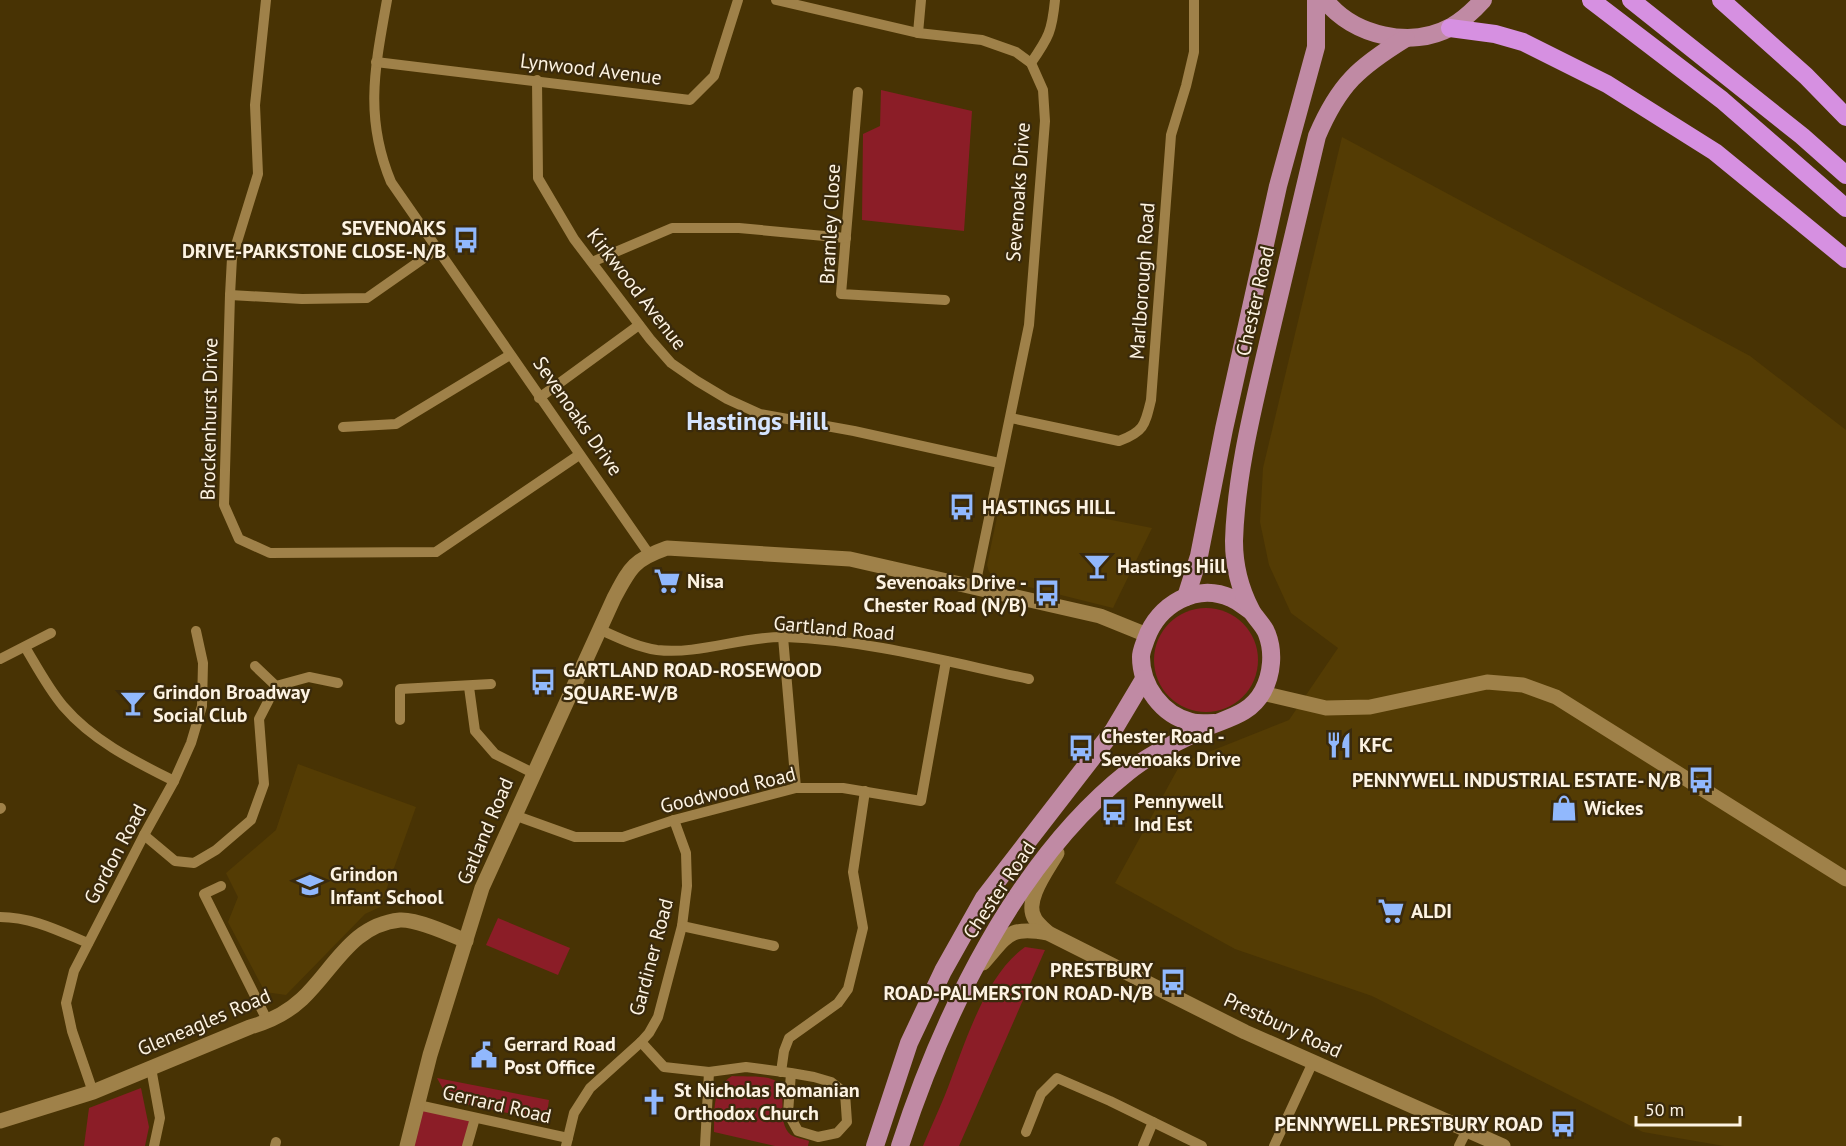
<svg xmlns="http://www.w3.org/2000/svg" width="1846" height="1146" viewBox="0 0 1846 1146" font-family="'PT Sans',sans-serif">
<rect width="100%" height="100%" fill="#483304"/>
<g fill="#543c04">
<path d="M1342,137L1750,356L1846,430V1146H1724L1643,1132L1372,996L1235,949L1115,883L1181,763L1289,720L1338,648L1291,613L1269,565L1260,522L1263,468Z"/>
<path d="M1001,498L1152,528L1113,608L1009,582L995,577L989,572L987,565Z"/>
<path d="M298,764L416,807L380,907L365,914L286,995L265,992L228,922L238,897L226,873L276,830Z"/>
</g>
<g fill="#8b1d27">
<path d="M881,90L972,111L964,231L862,220L863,134L880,126Z"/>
<circle cx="1206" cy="660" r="52"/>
<path d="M498,918L570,948L558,975L486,945Z"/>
<path d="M1025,947L1045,950L959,1146H923C930,1129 938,1112 945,1095C963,1050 984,975 1025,947Z"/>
<path d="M732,1076C744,1077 763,1075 774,1080C791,1088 774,1121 791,1135C796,1138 804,1139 809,1141L808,1146H775L714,1132C715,1110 711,1089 732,1076Z"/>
<path d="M437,1078L549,1100L546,1121L450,1101Z"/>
<path d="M141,1088L149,1127L145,1146H84L89,1108Z"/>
<path d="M418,1105L475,1118L467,1146H407Z"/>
</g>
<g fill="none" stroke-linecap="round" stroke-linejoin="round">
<g stroke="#9f8149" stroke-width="10">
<path d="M266,0L255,105L258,174L232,258L230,295L224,505L239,539L270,553L436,552L579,455"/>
<path d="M387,0C375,67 364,117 391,182L649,554"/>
<path d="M776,0L918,33L982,40L1016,52L1031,63L1043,90L1045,121L1029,325L975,586"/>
<path d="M918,33L921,0"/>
<path d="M376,62L690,100L714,76L738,0"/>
<path d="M1031,63C1049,37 1052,31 1055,0"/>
<path d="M537,80L538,178L574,239L650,339L671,363L697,381L727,399L760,414L854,431L999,463"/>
<path d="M858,92L841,294L945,300"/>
<path d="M592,262L672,228H739L846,238"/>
<path d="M230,295L302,299L367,298L437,249"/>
<path d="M539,398L639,325"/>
<path d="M1011,418L1119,441C1144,432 1145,425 1151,400L1171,135L1186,86L1194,52V0"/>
<path d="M343,427L396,424L510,355"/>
<path d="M601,630C619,638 637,647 657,650C699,655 743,636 785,637C867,640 948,662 1029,679"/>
<path d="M783,637L796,788"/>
<path d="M25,647C37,667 48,688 63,706C93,741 134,761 174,781"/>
<path d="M0,659L51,633"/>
<path d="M255,666L276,686"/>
<path d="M469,687L475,731L495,754L533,773"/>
<path d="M400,720V689L491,684"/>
<path d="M0,809L1,808"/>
<path d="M514,815L575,837H623L674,820L796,788H843L921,801L946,661"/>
<path d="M144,835L175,861L194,863L216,850L251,820L264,784L259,719L276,686L309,677L338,683"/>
<path d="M221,886L204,894L268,1022"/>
<path d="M0,917C32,917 59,931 88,943"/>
<path d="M682,926L774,946"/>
<path d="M641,1042L664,1067L709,1072L746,1067L791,1073L814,1077L831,1082L845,1093L847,1122L837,1133L818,1137L798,1131L788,1113L791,1073"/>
<path d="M151,1068L160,1118L154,1146"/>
<path d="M781,1072L784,1051L789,1038L838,1003L848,989L863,928L853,872L865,791"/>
<path d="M93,1092L72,1031L66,1003L74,971L144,835L174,781L191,743L202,706L203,663L196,631"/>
<path d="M418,1105L568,1138"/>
<path d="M1026,1132L1041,1094L1057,1078L1110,1101L1202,1146"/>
<path d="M275,1146L276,1142"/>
<path d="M467,1146L475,1118"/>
<path d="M566,1146L574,1113L590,1088L641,1042L649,1033L658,1017L682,926L687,886L686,853L674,820"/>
<path d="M705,1146L709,1072"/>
<path d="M1143,1146L1153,1122"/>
<path d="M1274,1146L1313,1062"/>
<path d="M1459,1146L1467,1130"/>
</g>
<g stroke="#9f8149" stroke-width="15">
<path d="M1262,693L1326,708L1370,707L1487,682L1523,685L1556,697L1846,879"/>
<path d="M1048,933C1044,929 1038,924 1035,919C1023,901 1048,869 1057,853"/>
<path d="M983,963C1008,935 1008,926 1048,933L1245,1032L1503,1146"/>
<path d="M0,1121L93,1092L250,1027C268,1022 287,1013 302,999C334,969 351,925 400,920C417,919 450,934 466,941"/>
<path d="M407,1146L430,1055L482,888L614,598C630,568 633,560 667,548L850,559L1100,616L1147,635"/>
</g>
<g stroke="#c08aa4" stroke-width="18">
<path d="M1325,0C1353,36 1411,49 1451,27C1463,20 1474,10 1483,0"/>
<path d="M1186,597L1199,556L1224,429L1278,186L1316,47V0"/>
<path d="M1214,723C1206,723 1198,724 1191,722C1162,715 1141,686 1141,657C1141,651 1144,645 1146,639C1158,605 1196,582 1231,598C1238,601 1245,607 1251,611"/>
<path d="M875,1146L909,1043L943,971L984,898L1113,731L1144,679"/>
<path d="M900,1146C943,1014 1017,860 1128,772C1151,753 1178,742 1205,728C1227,718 1250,715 1263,691C1272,674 1274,652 1267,634C1264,625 1255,618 1251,610C1240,589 1234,565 1234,541C1236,474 1253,408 1268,343C1284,274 1300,205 1317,136C1339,84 1359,67 1406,38"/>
</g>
<g stroke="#d690e1" stroke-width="18">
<path d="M1591,0L1722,100L1846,208"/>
<path d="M1631,0L1802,136L1846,175"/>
<path d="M1721,0L1806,76L1846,117"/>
<path d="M1450,28L1495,34L1523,42L1607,84L1715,152L1846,259"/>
</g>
</g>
<defs>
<g id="bus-bare" transform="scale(2.07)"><path d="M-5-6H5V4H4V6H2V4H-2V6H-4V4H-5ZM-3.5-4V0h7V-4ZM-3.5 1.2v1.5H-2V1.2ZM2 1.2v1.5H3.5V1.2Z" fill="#91b8fd" stroke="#3a2a0c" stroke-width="2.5" paint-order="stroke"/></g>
<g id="bar-bare" transform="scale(2.07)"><path d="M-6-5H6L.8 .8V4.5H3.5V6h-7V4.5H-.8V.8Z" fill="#91b8fd" stroke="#3a2a0c" stroke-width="2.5" paint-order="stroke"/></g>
<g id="supermarket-bare" transform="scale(2.07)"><path d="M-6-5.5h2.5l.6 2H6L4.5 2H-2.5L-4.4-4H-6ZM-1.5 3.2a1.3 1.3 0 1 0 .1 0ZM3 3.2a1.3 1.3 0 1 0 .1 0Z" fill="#91b8fd" stroke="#3a2a0c" stroke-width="2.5" paint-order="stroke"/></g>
<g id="restaurant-bare" transform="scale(2.07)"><path d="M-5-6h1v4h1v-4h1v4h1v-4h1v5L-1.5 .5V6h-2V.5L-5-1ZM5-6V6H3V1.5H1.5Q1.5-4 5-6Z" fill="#91b8fd" stroke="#3a2a0c" stroke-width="2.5" paint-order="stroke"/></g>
<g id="shop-bare" transform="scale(2.07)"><path d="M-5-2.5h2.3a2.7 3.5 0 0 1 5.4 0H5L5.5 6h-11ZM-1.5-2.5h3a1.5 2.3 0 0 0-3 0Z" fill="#91b8fd" stroke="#3a2a0c" stroke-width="2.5" paint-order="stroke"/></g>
<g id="school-bare" transform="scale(2.07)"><path d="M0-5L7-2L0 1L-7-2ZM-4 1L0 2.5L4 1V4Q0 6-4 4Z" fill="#91b8fd" stroke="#3a2a0c" stroke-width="2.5" paint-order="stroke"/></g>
<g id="civic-bare" transform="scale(2.07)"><path d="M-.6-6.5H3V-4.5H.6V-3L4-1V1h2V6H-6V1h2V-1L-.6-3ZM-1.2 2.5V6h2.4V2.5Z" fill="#91b8fd" stroke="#3a2a0c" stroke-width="2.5" paint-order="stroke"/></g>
<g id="church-bare" transform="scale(2.07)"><path d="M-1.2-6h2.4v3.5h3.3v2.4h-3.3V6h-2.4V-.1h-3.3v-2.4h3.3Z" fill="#91b8fd" stroke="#3a2a0c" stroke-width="2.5" paint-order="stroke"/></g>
</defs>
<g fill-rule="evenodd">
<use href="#bus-bare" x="466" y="240"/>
<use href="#bus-bare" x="962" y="507"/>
<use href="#bar-bare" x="1097" y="566"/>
<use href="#supermarket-bare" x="667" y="581"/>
<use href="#bus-bare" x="1047" y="593"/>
<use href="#bus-bare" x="543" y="682"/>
<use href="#bar-bare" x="133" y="703"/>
<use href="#restaurant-bare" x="1339" y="745"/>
<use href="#bus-bare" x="1081" y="748"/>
<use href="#bus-bare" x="1701" y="780"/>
<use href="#shop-bare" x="1564" y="808"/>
<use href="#bus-bare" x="1114" y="812"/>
<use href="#school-bare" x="310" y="885"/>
<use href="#supermarket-bare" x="1391" y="911"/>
<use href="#bus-bare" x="1173" y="982"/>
<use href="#civic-bare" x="484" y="1055"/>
<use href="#church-bare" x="654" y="1102"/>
<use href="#bus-bare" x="1563" y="1124"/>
</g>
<g text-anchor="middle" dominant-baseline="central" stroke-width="4.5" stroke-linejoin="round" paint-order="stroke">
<g font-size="20" fill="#fdf3e2" stroke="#3a2a0c">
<text transform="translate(591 69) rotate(7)">Lynwood Avenue</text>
<text transform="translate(1018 192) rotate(-86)">Sevenoaks Drive</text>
<text transform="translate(830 224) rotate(-87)">Bramley Close</text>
<text transform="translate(1142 281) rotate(-86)">Marlborough Road</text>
<text transform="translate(637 289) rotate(52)">Kirkwood Avenue</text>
<text transform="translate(1255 301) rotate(-77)">Chester Road</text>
<text transform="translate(578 416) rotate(55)">Sevenoaks Drive</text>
<text transform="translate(209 419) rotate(-89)">Brockenhurst Drive</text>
<text transform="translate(834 628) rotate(5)">Gartland Road</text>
<text transform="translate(728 790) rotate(-14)">Goodwood Road</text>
<text transform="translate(485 831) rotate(-67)">Gatland Road</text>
<text transform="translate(115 854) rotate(-62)">Gordon Road</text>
<text transform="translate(999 890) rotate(-56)">Chester Road</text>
<text transform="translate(651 957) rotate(-75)">Gardiner Road</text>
<text transform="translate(204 1022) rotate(-23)">Gleneagles Road</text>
<text transform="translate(1283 1025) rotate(25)">Prestbury Road</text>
<text transform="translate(497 1104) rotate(13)">Gerrard Road</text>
</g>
<g font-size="20" font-weight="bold" fill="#fdf3e2" stroke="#3a2a0c" text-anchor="start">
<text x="446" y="228" text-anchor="end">SEVENOAKS<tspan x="446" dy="23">DRIVE-PARKSTONE CLOSE-N/B</tspan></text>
<text x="982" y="507">HASTINGS HILL</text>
<text x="1117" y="566">Hastings Hill</text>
<text x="687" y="581">Nisa</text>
<text x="1027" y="582" text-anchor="end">Sevenoaks Drive -<tspan x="1027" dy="23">Chester Road (N/B)</tspan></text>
<text x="563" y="670">GARTLAND ROAD-ROSEWOOD<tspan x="563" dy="23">SQUARE-W/B</tspan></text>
<text x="153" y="692">Grindon Broadway<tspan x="153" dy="23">Social Club</tspan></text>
<text x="1101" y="736">Chester Road -<tspan x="1101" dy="23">Sevenoaks Drive</tspan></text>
<text x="1359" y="745">KFC</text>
<text x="1681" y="780" text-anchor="end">PENNYWELL INDUSTRIAL ESTATE- N/B</text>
<text x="1134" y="801">Pennywell<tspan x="1134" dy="23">Ind Est</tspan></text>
<text x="1584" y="808">Wickes</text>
<text x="330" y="874">Grindon<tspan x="330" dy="23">Infant School</tspan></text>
<text x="1411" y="911">ALDI</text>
<text x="1153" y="970" text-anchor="end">PRESTBURY<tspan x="1153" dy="23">ROAD-PALMERSTON ROAD-N/B</tspan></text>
<text x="504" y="1044">Gerrard Road<tspan x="504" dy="23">Post Office</tspan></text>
<text x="674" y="1090">St Nicholas Romanian<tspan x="674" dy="23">Orthodox Church</tspan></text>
<text x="1543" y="1124" text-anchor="end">PENNYWELL PRESTBURY ROAD</text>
</g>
<g font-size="26" font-weight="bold" fill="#d5e4fe" stroke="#3a2a0c">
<text x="757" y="420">Hastings Hill</text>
</g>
</g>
<path d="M1636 1116v9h104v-9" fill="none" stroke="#fdf3e2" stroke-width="3"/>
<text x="1645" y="1116" font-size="18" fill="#fdf3e2" stroke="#3a2a0c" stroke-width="4.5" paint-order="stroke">50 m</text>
</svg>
